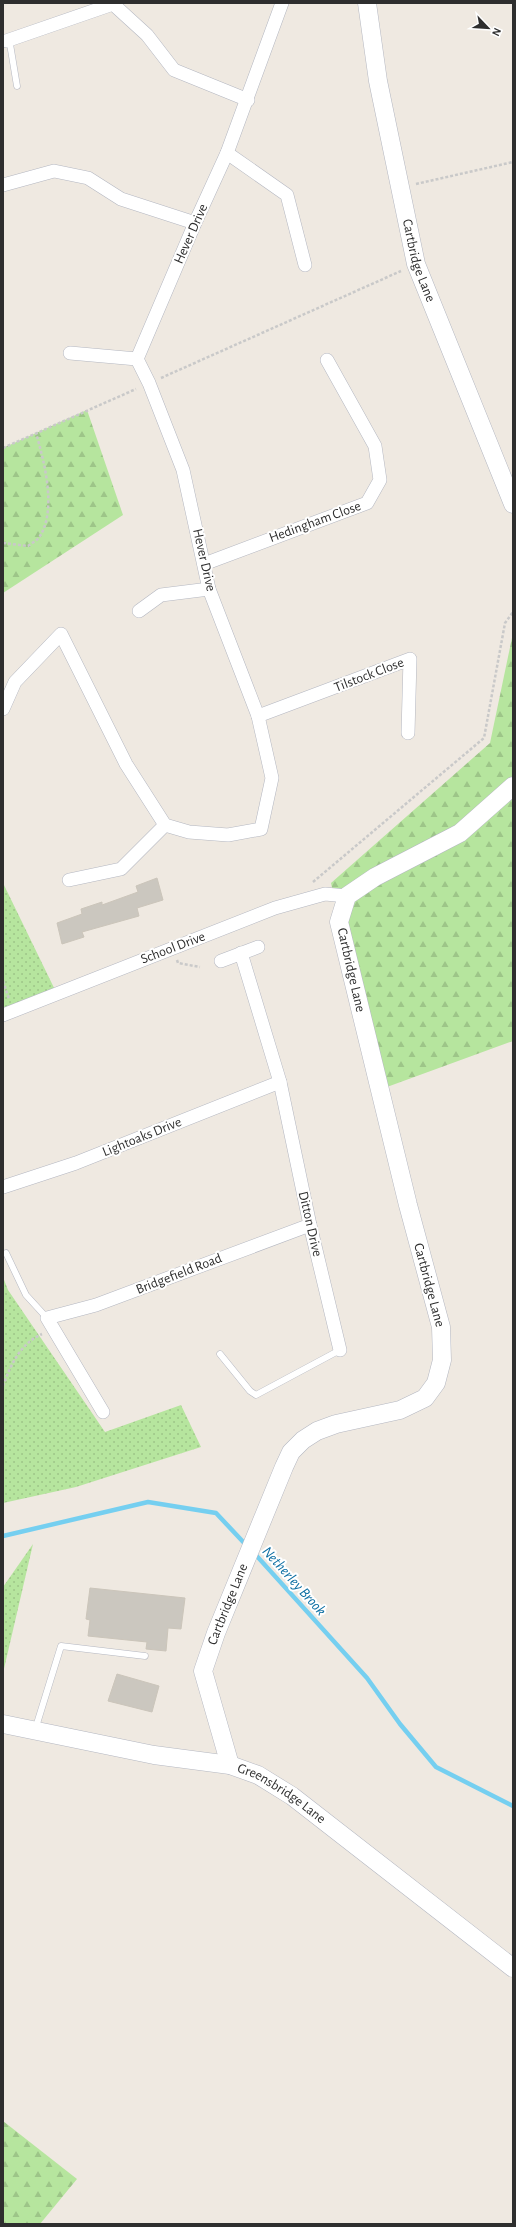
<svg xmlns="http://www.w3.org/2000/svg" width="516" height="2227" viewBox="0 0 516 2227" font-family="'Alegreya Sans',sans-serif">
<defs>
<pattern id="grass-dots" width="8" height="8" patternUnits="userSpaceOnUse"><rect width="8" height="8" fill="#b6e59e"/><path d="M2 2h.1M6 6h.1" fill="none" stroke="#9dc588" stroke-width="1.8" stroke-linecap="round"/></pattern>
<pattern id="forest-firs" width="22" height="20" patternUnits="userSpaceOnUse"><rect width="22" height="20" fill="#b6e59e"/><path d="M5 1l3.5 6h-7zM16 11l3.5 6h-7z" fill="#9dc588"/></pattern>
</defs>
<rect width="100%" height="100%" fill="#efe9e1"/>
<g fill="url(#grass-dots)">
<path d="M3,883L57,994L3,1015Z"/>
<path d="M3,1277L8,1290L105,1432L181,1405L201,1447L76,1487L3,1503Z"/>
<path d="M33,1544L3,1673V1587Z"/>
</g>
<g fill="url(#forest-firs)">
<path d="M87,410L123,515L3,593V448Z"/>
<path d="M513,633V1041L376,1091L331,883L490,743Z"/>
<path d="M3,2121L77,2179L40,2224H3Z"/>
</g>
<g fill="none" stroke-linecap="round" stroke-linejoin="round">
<g stroke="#75cff0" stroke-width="4.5">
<path d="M3,1536L148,1502L216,1513L247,1546"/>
<path d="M254,1553L367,1678L400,1724L436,1767L513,1806"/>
</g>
</g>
<g fill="#cbc7bf" stroke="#cbc5ba">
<path d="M157,878L163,900L137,908L139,916L82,932L84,937L62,944L57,923L82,914L81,909L102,902V905L138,892L136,886Z"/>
<path d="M90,1588L185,1598L181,1629L168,1628L166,1651L146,1649L147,1642L88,1636L90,1620L86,1619Z"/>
<path d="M117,1674L159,1686L152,1712L108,1701Z"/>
</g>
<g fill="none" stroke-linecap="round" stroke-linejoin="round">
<g stroke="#b4b7c1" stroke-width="7">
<g id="lane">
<path d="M6,42L10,44L17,86"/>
<path d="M6,1253L26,1295L47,1318"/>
<path d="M220,1354L250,1391L256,1395L340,1350"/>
<path d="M35,1730L61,1646L145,1656"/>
</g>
</g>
<g stroke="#b4b7c1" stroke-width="14">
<g id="street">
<path d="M6,41L113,4L147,35L174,70L248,100"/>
<path d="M227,153L287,195L305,265"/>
<path d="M3,185L54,171L88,178L121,199L195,223"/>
<path d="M70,353L137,359"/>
<path d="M204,564L367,503L380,480L375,446L327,360"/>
<path d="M139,611L161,595L209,589"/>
<path d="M3,709L15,682L61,634L126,764L165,825L189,832L228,835L261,829L272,778L258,716L209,589L183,470L149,383L137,359L195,223L227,153L282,3"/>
<path d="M258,716L410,659L408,733"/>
<path d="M69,880L121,869L165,825"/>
<path d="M241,953L280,1082L310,1225L340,1350"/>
<path d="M221,961L258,947"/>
<path d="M3,1015L275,908L325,894L347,896"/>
<path d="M3,1187L76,1163L280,1082"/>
<path d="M103,1412L47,1318L96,1305L310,1225"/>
</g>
</g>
<g stroke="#b4b7c1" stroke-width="19">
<g id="secondary">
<path id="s1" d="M367,3L378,81L416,264L513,504"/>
<path id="s2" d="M3,1724L154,1755L230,1765L258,1775L292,1796L513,1968"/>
<path id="s3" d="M230,1765L203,1671L216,1633L284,1467L291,1452L303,1440L317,1431L336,1424L400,1410L425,1398L436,1383L442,1360L441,1327L408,1205L339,922L347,896L375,877L460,833L513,786"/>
</g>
</g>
<g stroke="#c9c9c9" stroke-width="2.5" stroke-dasharray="3 2" stroke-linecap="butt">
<path d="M416,184L513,162"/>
<path d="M161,378L401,271"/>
<path d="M3,448L136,389"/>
<path d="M3,543L28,546C32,543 38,540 40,536C57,509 44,461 36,433"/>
<path d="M313,882L484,738L505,623L513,612"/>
<path d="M177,960L178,963L200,967"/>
<path d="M3,981L9,999"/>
<path d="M3,1386C11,1364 20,1344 42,1334"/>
</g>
<use href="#lane" stroke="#fff" stroke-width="6"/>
<use href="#street" stroke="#fff" stroke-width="13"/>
<use href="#secondary" stroke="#fff" stroke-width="18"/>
</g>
<g text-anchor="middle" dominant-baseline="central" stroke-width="4" stroke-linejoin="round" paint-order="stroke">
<g font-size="14" fill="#2e2e2e" stroke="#fff">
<text transform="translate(191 234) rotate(-66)">Hever Drive</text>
<text stroke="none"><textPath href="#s1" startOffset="263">Cartbridge Lane</textPath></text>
<text transform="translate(315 522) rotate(-20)">Hedingham Close</text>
<text transform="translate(204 560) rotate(77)">Hever Drive</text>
<text transform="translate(369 675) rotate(-21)">Tilstock Close</text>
<text transform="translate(173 948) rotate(-21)">School Drive</text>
<text transform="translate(351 970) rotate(77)">Cartbridge Lane</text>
<text transform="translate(142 1137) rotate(-22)">Lightoaks Drive</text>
<text transform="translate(310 1224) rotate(77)">Ditton Drive</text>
<text transform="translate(179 1274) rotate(-21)">Bridgefield Road</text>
<text transform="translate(429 1285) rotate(75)">Cartbridge Lane</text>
<text stroke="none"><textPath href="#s3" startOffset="169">Cartbridge Lane</textPath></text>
<text stroke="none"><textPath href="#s2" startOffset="290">Greensbridge Lane</textPath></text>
</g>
<g font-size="15" font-style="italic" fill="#0d6fa3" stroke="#fff">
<text transform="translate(294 1581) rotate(48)">Netherley Brook</text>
</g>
</g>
<rect width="516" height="2227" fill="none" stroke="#2e2e2e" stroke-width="8"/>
<g transform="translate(488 28) rotate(115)" stroke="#ffffff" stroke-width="3" paint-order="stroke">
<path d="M0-3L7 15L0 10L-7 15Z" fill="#2e2e2e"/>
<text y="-6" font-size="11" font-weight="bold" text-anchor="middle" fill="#2e2e2e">N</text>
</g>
</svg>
